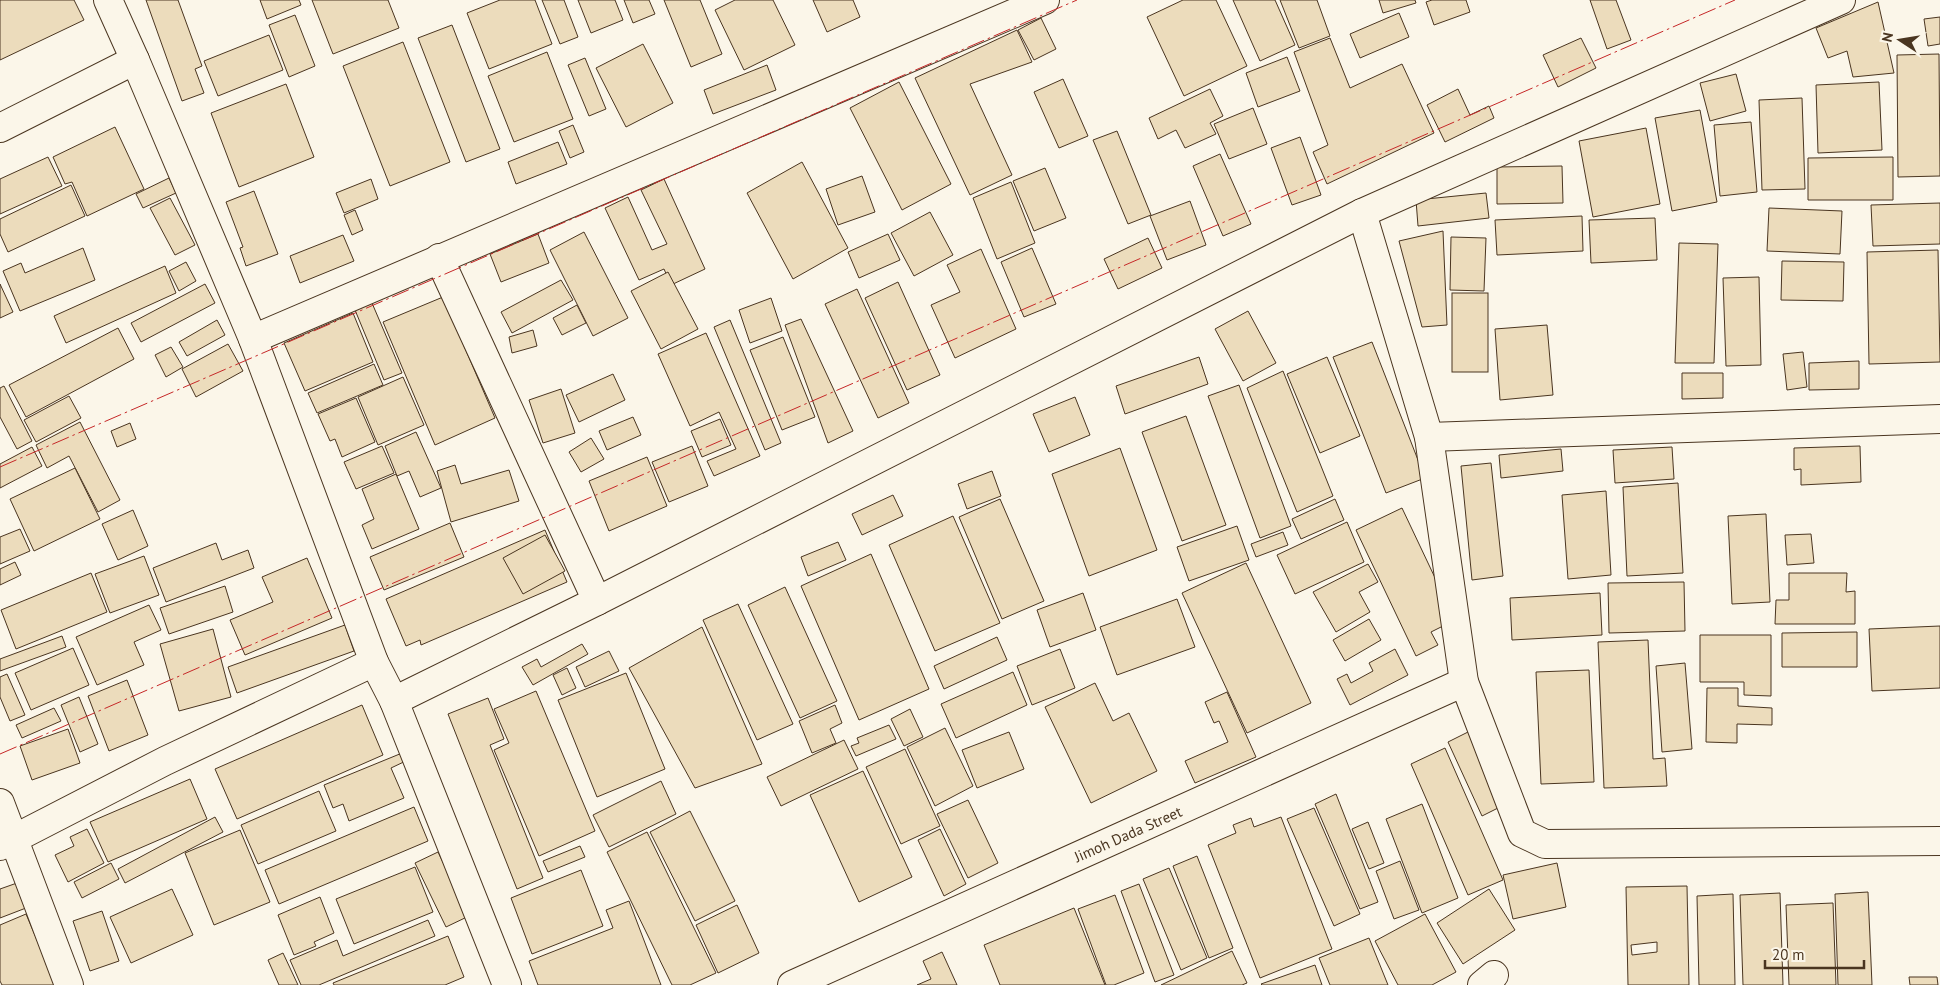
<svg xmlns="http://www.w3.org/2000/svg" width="1940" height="985" viewBox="0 0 1940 985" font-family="'PT Sans',sans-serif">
<rect width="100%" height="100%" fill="#fbf6e9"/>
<g fill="#ecdcbc" stroke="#4a3520" fill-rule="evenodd">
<path d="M0,0H74L84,20L0,60Z"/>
<path d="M146,0H178L202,66L195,69L204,93L182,101Z"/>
<path d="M260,0H299L301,5L267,19Z"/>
<path d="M312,0H388L399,28L333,54Z"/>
<path d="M500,0H535L552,44L489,69L467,13Z"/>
<path d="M542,0H564L578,37L560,44Z"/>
<path d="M578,0H615L623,20L591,33Z"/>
<path d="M624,0H649L655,14L633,23Z"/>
<path d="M664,0H700L722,54L691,67Z"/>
<path d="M735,0H773L795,45L744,70L715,10Z"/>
<path d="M813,0H853L860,17L827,32Z"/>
<path d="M1183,0H1216L1247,66L1184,96L1147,17Z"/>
<path d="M1233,0H1275L1295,45L1260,61Z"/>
<path d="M1280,0H1317L1330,36L1299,48Z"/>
<path d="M1379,0H1415L1416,3L1383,13Z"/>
<path d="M1432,0H1466L1470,12L1434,25L1426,2Z"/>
<path d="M1590,0H1616L1631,40L1607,49Z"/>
<path d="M1878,2L1894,73L1853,77L1847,51L1828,58L1816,28Z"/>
<path d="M1399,13L1409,37L1360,58L1350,34Z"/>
<path d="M295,15L315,66L289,77L269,25Z"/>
<path d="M1940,17V44L1928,46L1924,19Z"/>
<path d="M1041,18L1056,49L1034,60L1018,30Z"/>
<path d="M452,25L500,149L466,162L418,38Z"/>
<path d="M1017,30L1032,62L970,84L1012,175L970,195L915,78Z"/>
<path d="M269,35L283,70L218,96L204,61Z"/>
<path d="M1330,38L1350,88L1402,64L1434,133L1327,184L1313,152L1328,145L1294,52Z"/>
<path d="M1581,38L1596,68L1558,87L1543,55Z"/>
<path d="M403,42L450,162L390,186L343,66Z"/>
<path d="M643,44L673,103L626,127L596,68Z"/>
<path d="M547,52L573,119L514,142L488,76Z"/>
<path d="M1939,54L1940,176L1898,177L1897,55Z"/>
<path d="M1287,57L1300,91L1258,107L1246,73Z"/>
<path d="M585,58L606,109L589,116L568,65Z"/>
<path d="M767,65L776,90L713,114L704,90Z"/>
<path d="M1736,74L1746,111L1710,121L1700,83Z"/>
<path d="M1063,79L1088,136L1059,148L1034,92Z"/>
<path d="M899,82L951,184L902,210L850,108Z"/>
<path d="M1879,82L1882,150L1818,153L1816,85Z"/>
<path d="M286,84L314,157L239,187L211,113Z"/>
<path d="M1210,89L1223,116L1210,123L1216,134L1185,148L1176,130L1158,139L1149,118Z"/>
<path d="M1458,89L1470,115L1489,106L1494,118L1445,142L1427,105Z"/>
<path d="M1802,98L1805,189L1762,190L1759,100Z"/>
<path d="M1253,108L1267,144L1229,159L1214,124Z"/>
<path d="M1700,110L1717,202L1672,211L1655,118Z"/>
<path d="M1751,122L1757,192L1720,196L1714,125Z"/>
<path d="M573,125L584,152L570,158L559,131Z"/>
<path d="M115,127L144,189L87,216L72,182L65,184L53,157Z"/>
<path d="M1646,128L1660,204L1593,217L1579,141Z"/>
<path d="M1117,131L1151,215L1128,224L1093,140Z"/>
<path d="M1300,137L1321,195L1292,205L1271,148Z"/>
<path d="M558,142L567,164L516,184L508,162Z"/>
<path d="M1220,154L1251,224L1223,236L1193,166Z"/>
<path d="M48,157L62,186L0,214V179Z"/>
<path d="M1893,157V200H1808V158Z"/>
<path d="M802,162L848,248L793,279L747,193Z"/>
<path d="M1562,166L1563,203L1497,204V167Z"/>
<path d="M1045,168L1066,218L1034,231L1013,181Z"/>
<path d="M862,176L875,212L838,225L826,189Z"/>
<path d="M169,178L176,193L143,208L136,194Z"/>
<path d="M371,179L378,199L344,213L336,193Z"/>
<path d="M664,179L705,269L671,285L664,269L639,280L605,208L628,197L652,250L667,244L641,190Z"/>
<path d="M1011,182L1035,243L997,259L973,198Z"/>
<path d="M71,185L85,216L8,252L0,234V219Z"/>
<path d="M254,191L278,254L246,266L240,248L243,247L226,202Z"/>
<path d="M1486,193L1489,218L1418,226L1416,200Z"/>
<path d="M170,198L195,245L175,255L150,208Z"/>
<path d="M1190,201L1206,245L1167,260L1150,216Z"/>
<path d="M1940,203V244L1873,246L1871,205Z"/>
<path d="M1769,208L1842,211L1840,254L1767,251Z"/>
<path d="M355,210L363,230L352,235L344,215Z"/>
<path d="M930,212L953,255L914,276L891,233Z"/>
<path d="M1582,216L1583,251L1497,255L1495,220Z"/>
<path d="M1655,218L1657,260L1591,263L1589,220Z"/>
<path d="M1443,231L1447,325L1422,327L1399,241Z"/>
<path d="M584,232L628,318L593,336L550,250Z"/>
<path d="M538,234L549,263L501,282L490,254Z"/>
<path d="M888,234L900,260L859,278L848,252Z"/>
<path d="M343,235L354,261L300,283L290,256Z"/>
<path d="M1451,237L1486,238L1484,291L1450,290Z"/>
<path d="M1148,238L1162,268L1118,289L1104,259Z"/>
<path d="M1679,243L1718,244L1714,363H1675Z"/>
<path d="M83,248L95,280L20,311L3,271L21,263L25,273Z"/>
<path d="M1032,248L1056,304L1024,317L1001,262Z"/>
<path d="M981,249L1016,329L955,358L931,305L960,292L947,265Z"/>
<path d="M1938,250L1940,362L1869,364L1867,252Z"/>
<path d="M1782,261L1844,262L1843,301L1781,300Z"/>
<path d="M186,262L196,281L179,291L169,271Z"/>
<path d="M165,266L176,293L66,343L54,316Z"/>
<path d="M668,272L698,329L661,349L631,291Z"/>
<path d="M1759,277L1761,365L1726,366L1723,278Z"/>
<path d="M561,280L573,300L512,333L501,312Z"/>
<path d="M898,282L940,375L907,390L865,298Z"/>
<path d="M0,284L13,312L0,318Z"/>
<path d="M205,284L215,303L141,342L131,323Z"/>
<path d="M857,289L909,403L878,418L825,304Z"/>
<rect x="1452" y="293" width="36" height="79"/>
<path d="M443,297L495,418L435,445L383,322Z"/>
<path d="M771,298L782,331L750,343L739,310Z"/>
<path d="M372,303L402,373L384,380L355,310Z"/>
<path d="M577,305L586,323L562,335L553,318Z"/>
<path d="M1248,311L1276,363L1243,381L1215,329Z"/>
<path d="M353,313L373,362L305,391L284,343Z"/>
<path d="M801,319L853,431L828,443L785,325Z"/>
<path d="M217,320L225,335L187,356L179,342Z"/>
<path d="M730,320L781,443L765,450L714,327Z"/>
<path d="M1547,325L1553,395L1500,400L1495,329Z"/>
<path d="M118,328L134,359L26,417L9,385Z"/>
<path d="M533,330L537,346L512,353L509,337Z"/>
<path d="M706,333L760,456L714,476L707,461L736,449L719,412L690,426L658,354Z"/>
<path d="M783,337L815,417L782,430L750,350Z"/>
<path d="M1372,342L1425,478L1386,493L1333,357Z"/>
<path d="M228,344L243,371L196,397L182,369Z"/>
<path d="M171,347L183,367L166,377L155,355Z"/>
<path d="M1803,352L1807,387L1787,390L1783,354Z"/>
<path d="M1199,357L1208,384L1125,414L1116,386Z"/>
<path d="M1327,357L1360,436L1320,453L1287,374Z"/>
<path d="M1859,361V389L1809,390V363Z"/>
<path d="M374,364L383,385L317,413L308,393Z"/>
<path d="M1283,371L1333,496L1297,512L1247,388Z"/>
<path d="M1682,373H1723V398L1682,399Z"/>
<path d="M613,374L625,400L579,422L566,395Z"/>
<path d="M403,377L424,425L378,445L358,397Z"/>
<path d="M1239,385L1291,526L1260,538L1208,396Z"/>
<path d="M4,386L32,441L17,449L0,417V388Z"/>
<path d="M561,389L575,433L543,443L529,400Z"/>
<path d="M69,396L81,418L36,442L24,420Z"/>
<path d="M1075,397L1090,435L1049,452L1033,414Z"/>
<path d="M356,398L375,442L342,457L335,439L330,441L318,414Z"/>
<path d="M1186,416L1226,525L1182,541L1142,432Z"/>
<path d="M633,417L641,435L607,450L599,431Z"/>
<path d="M720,419L731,445L702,457L691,431Z"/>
<path d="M80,422L120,500L98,512L69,456L47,468L36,445Z"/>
<path d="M130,423L136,439L117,447L111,431Z"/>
<path d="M416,432L441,488L420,497L409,471L397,476L385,446Z"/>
<path d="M591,438L604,459L581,472L569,452Z"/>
<path d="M382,446L394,473L356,489L344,462Z"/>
<path d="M692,446L708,486L669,502L652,462Z"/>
<path d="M1860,446L1861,482L1801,485V469L1794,470V448Z"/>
<path d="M32,447L42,466L0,488V464Z"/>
<path d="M1672,447L1674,479L1615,483L1613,450Z"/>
<path d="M1120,448L1157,550L1089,576L1052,474Z"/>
<path d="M1561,449L1563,471L1501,478L1499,455Z"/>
<path d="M647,457L667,506L609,531L589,481Z"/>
<path d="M1491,463L1503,576L1472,580L1461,466Z"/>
<path d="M455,465L461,484L509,470L519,501L451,522L437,471Z"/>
<path d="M75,468L100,519L34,551L10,499Z"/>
<path d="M992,471L1001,496L967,509L958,484Z"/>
<path d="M396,474L419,529L372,549L362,525L374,519L362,489Z"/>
<path d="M1678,483L1683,573L1627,576L1623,487Z"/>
<path d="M1606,491L1611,575L1568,579L1562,495Z"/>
<path d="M893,495L903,516L862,535L852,514Z"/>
<path d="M1000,499L1044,601L1002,619L959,517Z"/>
<path d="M1335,499L1344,520L1301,539L1292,519Z"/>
<path d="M1402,508L1455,620L1431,632L1438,645L1416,656L1356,530Z"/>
<path d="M133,510L148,546L118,560L102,524Z"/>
<path d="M1766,514L1770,602L1732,604L1728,516Z"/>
<path d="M953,516L1000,623L935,651L889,545Z"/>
<path d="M1347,522L1364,562L1295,594L1277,555Z"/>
<path d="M450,523L464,557L384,590L370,557Z"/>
<path d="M1237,526L1249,560L1189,581L1177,547Z"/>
<path d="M20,529L30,551L0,564V537Z"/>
<path d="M545,530L567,582L421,645L420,640L406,646L386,599Z"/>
<path d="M1283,532L1288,545L1256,557L1251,544Z"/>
<path d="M1811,534L1814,563L1787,565L1785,535Z"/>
<path d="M545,535L565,571L523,594L503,558Z"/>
<path d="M838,542L846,560L808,576L801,557Z"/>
<path d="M216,543L222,560L248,550L254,568L166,602L153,568Z"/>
<path d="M871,554L929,689L859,720L801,586Z"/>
<path d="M144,556L159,595L110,613L95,574Z"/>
<path d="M307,558L332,618L245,655L230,620L273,602L262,577Z"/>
<path d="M15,562L21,575L0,585V569Z"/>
<path d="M1246,563L1311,703L1247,733L1182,593Z"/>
<path d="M1368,564L1378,582L1359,592L1370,612L1336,632L1313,592Z"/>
<path d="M91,573L107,612L16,649L1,610Z"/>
<path d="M1789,573H1847L1846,592L1855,591V624H1775L1776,600H1789Z"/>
<path d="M1684,582L1685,631L1609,633L1608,583Z"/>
<path d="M225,586L233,612L169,634L160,608Z"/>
<path d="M785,587L837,701L800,718L748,605Z"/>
<path d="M1083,593L1096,630L1050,647L1037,610Z"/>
<path d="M1600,593L1602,635L1512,640L1510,598Z"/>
<path d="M1177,599L1195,647L1117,675L1100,627Z"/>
<path d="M738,604L793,724L757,740L703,620Z"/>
<path d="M149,605L161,630L134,642L144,665L97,685L76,637Z"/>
<path d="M1369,619L1381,640L1345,661L1333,640Z"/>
<path d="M345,625L354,651L237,693L228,667Z"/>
<path d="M1940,626V688L1872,691L1869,629Z"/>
<path d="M702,627L762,764L695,788L629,668Z"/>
<path d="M213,629L231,697L179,711L160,644Z"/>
<path d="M1857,632V667H1782V633Z"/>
<path d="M1700,635H1771V696L1744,695V682H1700Z"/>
<path d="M62,636L66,647L0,671V659Z"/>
<path d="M997,637L1007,660L944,689L934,666Z"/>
<path d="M1648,640L1653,759L1665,758L1667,786L1604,788L1598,642Z"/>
<path d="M582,644L588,654L533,685L522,667L537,659L541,667Z"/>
<path d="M73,648L89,685L31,710L15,673Z"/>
<path d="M1060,649L1075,688L1032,705L1017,666Z"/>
<path d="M1395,649L1408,675L1350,705L1337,679L1347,674L1351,683L1373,671L1369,663Z"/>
<path d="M609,651L619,671L585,687L576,667Z"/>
<path d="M1685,663L1692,749L1662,752L1656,666Z"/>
<path d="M567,668L576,688L562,695L553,675Z"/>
<path d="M1589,670L1594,782L1541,784L1536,672Z"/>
<path d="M1013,672L1027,705L956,738L941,704Z"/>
<path d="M626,673L665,769L597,797L558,700Z"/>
<path d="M7,674L25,715L10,721L0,697V677Z"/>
<path d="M127,680L148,735L109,751L88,696Z"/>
<path d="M1095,683L1113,721L1129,713L1157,771L1091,803L1045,707Z"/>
<path d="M1707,688H1738V706L1772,708V725L1737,724V743L1706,742Z"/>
<path d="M536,691L595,831L539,856L494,750L509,743L494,709Z"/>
<path d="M1227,692L1256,757L1195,783L1185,761L1228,742L1219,721L1214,723L1205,702Z"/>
<path d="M79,697L98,744L80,752L61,705Z"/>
<path d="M488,698L504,739L490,745L543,878L517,889L448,714Z"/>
<path d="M362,705L383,755L237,819L215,769Z"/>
<path d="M835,705L842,723L830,729L836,743L812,753L799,721Z"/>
<path d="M54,708L61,721L22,738L16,725Z"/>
<path d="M910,709L923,737L904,746L891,719Z"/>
<path d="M889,725L896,739L856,756L851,746L859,743L857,738Z"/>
<path d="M945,728L973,786L935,806L907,747Z"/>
<path d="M68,729L80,763L32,780L20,746Z"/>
<path d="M1472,730L1506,804L1482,816L1448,742Z"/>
<path d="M1009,732L1024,769L977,788L962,750Z"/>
<path d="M844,740L858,769L781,806L767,777Z"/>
<path d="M1445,748L1503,880L1468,895L1411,764Z"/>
<path d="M905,749L940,826L901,844L866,767Z"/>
<path d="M407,751L410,759L391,768L404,798L349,821L343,804L333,808L324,785Z"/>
<path d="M863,771L912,877L859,902L810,795Z"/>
<path d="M190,779L207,819L108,862L90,822Z"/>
<path d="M661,781L676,814L609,847L593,815Z"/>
<path d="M319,791L336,831L258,864L241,825Z"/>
<path d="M1336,794L1378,902L1360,909L1315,804Z"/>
<path d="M968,800L998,863L968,878L937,814Z"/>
<path d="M1422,804L1458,898L1422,913L1386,819Z"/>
<path d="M414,807L428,841L279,904L265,870Z"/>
<path d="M1314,808L1360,914L1334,926L1287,819Z"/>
<path d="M690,811L735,901L695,921L650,832Z"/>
<path d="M215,817L223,832L125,883L118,869Z"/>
<path d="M1281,817L1332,949L1260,978L1208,845L1236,833L1233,825L1251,818L1254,827Z"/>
<path d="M1368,822L1384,863L1369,869L1352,829Z"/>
<path d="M87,829L104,863L68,882L55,855L74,846L70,837Z"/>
<path d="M940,829L966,884L944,896L918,840Z"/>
<path d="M240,830L270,902L214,925L185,853Z"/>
<path d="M647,832L716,973L690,985H672L607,852Z"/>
<path d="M580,846L585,857L548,872L543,861Z"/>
<path d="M438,852L469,916L446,927L415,863Z"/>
<path d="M1197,856L1233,948L1209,958L1173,866Z"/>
<path d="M1400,861L1419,910L1394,919L1376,871Z"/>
<path d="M111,863L119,879L82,898L74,882Z"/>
<path d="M1557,863L1566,907L1513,919L1503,875Z"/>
<path d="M415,867L433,912L354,944L336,899Z"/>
<path d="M1169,868L1207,958L1181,970L1143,879Z"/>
<path d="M581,870L603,926L532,954L511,898Z"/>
<path d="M17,883L26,908L0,918V889Z"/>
<path d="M1139,884L1174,975L1155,982L1121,891Z"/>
<path d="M1687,886L1689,985H1628L1626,887ZM1657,942V952L1632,955L1631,945Z"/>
<path d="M172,889L193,935L131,963L110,917Z"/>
<path d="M1489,889L1515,930L1463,964L1437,923Z"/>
<path d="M1868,892L1872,985H1838L1835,894Z"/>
<path d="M1780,893L1783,985H1743L1740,895Z"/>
<path d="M1733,894L1735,985H1699L1697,896Z"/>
<path d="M1115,895L1144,973L1114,985H1106L1078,909Z"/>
<path d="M320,897L334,933L314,942L316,946L294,955L278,915Z"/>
<path d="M629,901L661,985H538L529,961L613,928L606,910Z"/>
<path d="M1833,903L1836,985H1789L1786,905Z"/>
<path d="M737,905L759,953L718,973L696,925Z"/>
<path d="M1074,908L1105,985H1000L984,945Z"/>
<path d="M102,911L119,961L90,971L73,921Z"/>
<path d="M26,914L56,985H2L0,981V925Z"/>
<path d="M1425,914L1456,972L1432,985H1398L1375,941Z"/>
<path d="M428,920L435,936L319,985H301L290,960L337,940L343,956Z"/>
<path d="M448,936L464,977L445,985H334L333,983Z"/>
<path d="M1369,938L1388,985H1330L1319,958Z"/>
<path d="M1232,951L1247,983L1242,985H1161Z"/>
<path d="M942,952L957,985H917L931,979L923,961Z"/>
<path d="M283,953L298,985H279L268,960Z"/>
<path d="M1315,965L1322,985H1262L1261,984Z"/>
<path d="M1909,977H1937L1938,985H1910Z"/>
</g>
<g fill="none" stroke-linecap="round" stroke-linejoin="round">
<g stroke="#4a3520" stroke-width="30">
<g id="minor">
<path d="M108,0L135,60L253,339L374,662L394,701L507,985"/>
<path d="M0,128L135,60"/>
<path d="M1362,213L1429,437L1464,682L1522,833L1545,844L1940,841"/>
<path d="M439,258L597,601"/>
<path d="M253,339L1045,0"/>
<path d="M1429,437L1940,419"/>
<path d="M394,701L597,601L1362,213L1841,0"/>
<path d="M0,803L69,985"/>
<path d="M0,846L165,761L374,662"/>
<path d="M792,985L1464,682"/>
<path d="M1482,985L1494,975"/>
</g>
</g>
<use href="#minor" stroke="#fbf6e9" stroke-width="28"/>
<g stroke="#c62828" stroke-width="1" stroke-dasharray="18 4 2.5 4" stroke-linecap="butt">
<path d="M0,467L1077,0"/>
<path d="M0,754L1735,0"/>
</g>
</g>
<g text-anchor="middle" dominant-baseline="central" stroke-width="4" stroke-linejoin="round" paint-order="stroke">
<g font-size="15" fill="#4a3520" stroke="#fbf6e9">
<text transform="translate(1128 834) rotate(-24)">Jimoh Dada Street</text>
</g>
</g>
<g transform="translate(1900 40) rotate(282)" stroke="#fbf6e9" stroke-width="4" paint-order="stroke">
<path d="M0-4L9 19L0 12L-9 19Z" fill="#4a3520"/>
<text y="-8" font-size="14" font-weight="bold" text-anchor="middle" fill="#4a3520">N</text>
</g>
<path d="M1765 960v8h99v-8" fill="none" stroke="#4a3520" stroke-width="2.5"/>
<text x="1772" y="960" font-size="15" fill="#4a3520" stroke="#fbf6e9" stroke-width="4" paint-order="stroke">20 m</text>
</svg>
